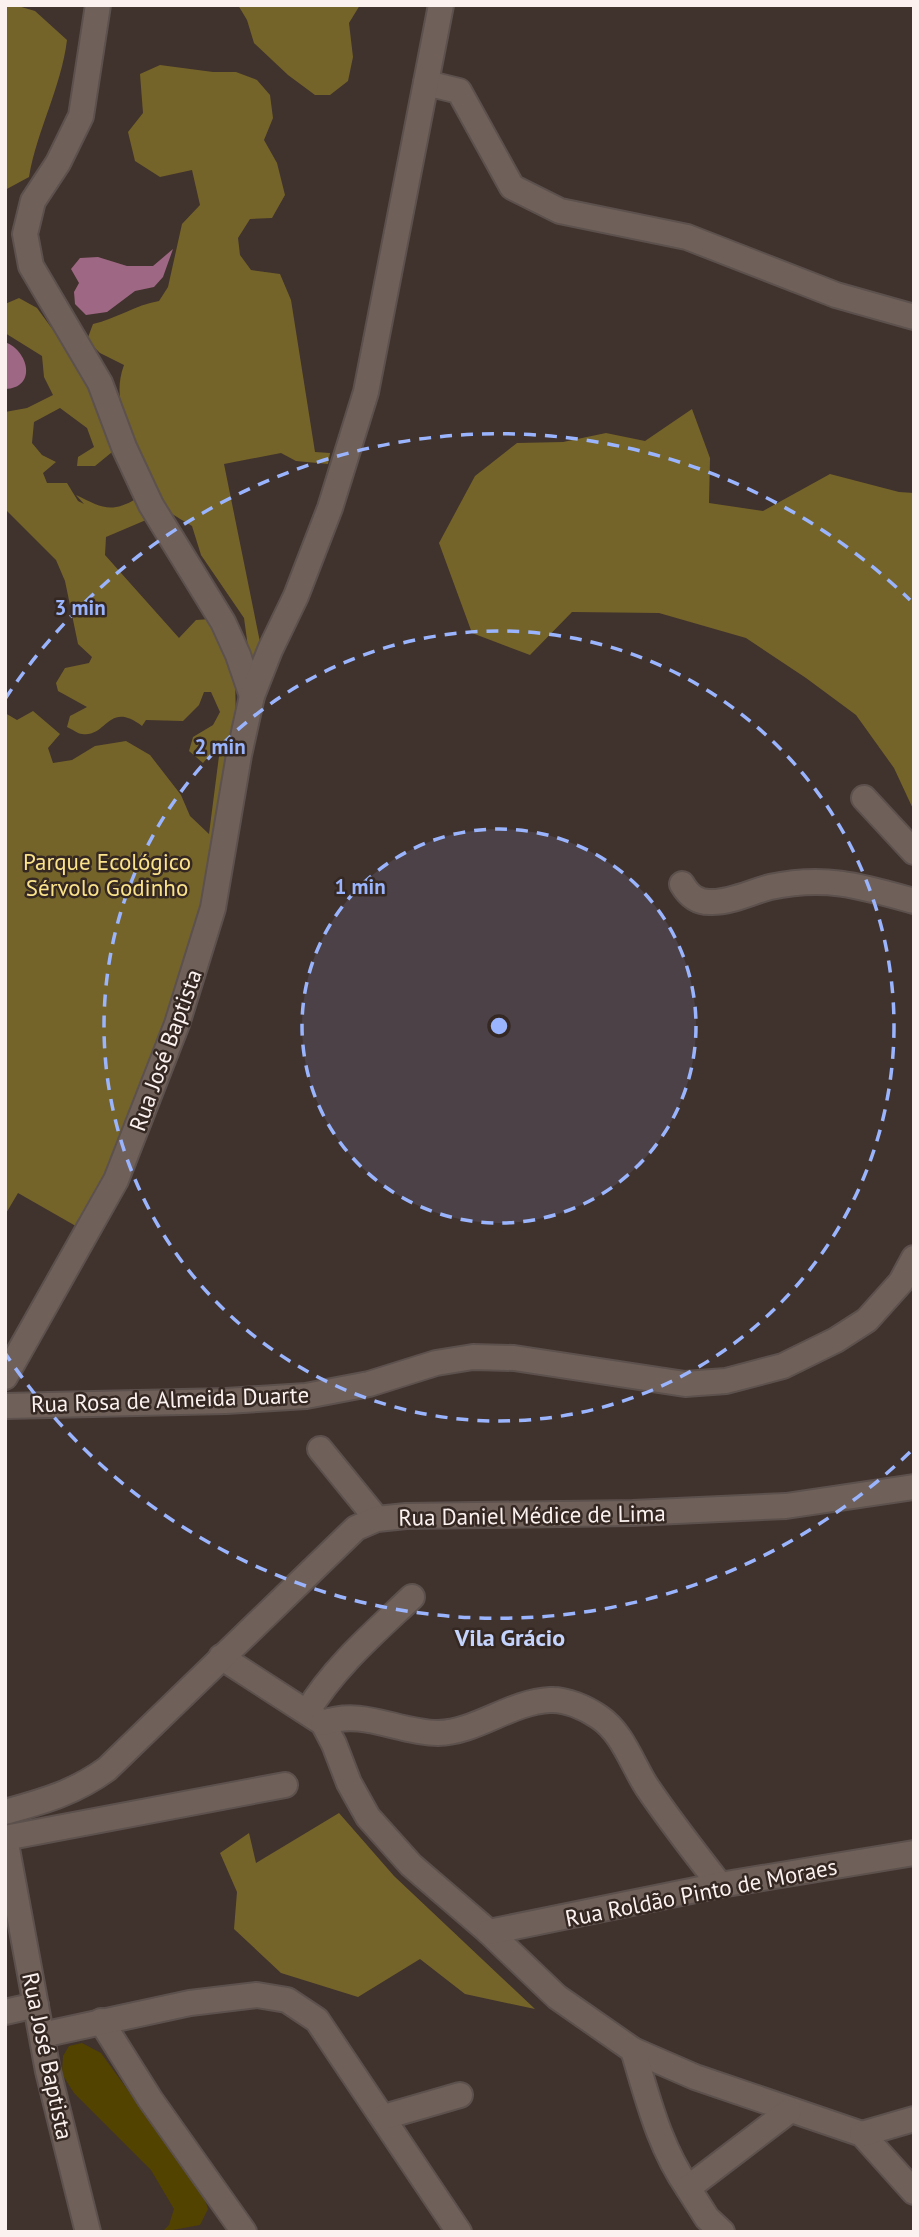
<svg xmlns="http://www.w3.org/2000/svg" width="919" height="2237" viewBox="0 0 919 2237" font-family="'PT Sans',sans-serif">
<rect width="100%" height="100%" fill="#40322d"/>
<path fill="#524300" d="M82,2043L101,2053L203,2194L208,2209L200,2225L162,2232L169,2225L174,2209L151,2170L74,2093L62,2074L63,2056L69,2046Z"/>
<g fill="#746429">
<path d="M238,5H360L349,23L353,57L348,81L330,95H315L288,75L254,43L247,20Z"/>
<path d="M18,6L35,11L67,40C61,88 37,130 29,177L5,190V7Z"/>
<path d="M160,65L213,72H236L257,80L270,95L273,118L264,140L277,163L285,195L272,218L250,219L238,238L240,255L251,270L280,274L291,300L315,452L330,453L328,464L296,461L281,453L224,464L263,657L252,676L244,618L201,555L192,526C185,521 175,517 169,511C156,499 151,479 145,462C132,429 110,403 124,365L100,353L87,340L93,324C116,319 135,305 159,301L168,287L182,224L200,205L192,170L160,177L135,161L128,132L143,113L140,74Z"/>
<path d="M19,298L37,308L64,345L91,386L117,448L95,466H77L78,457L94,447L87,428L60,408L34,422L32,443L42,455L56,462L43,473L47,483H67L78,501L84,504L76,495C101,507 110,514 136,499L145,506L146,520L106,537L105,555L179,638L196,620L210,619L235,677L236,722L233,740L213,751L203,763L189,751L193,737L213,725L220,712L211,692H204L199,705L183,721L146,720L142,726C108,700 107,738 82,734C78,734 72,729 67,727L70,716L87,707L58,691L56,683L65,668L89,663L92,657L78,644L65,581L56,560L5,509V412L27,408L53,395L44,377L42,356L5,333V304Z"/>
<path d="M692,409L710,458L709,503L763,511L830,474L899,492L914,493V811L894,768L856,715L806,678L746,638L659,613L572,612L530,655L472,633L439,543L475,476L517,443L563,442L606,433L645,441Z"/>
<path d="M33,711L60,734L48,748L53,763L72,760L95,746L126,741L150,755L181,795L190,816L209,834L219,756L230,755L212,874L160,1053L81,1229L18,1193L5,1215V713L17,720Z"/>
<path d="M339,1813L394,1876L535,2009L465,1994L420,1959L358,1997L281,1973L234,1929L237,1892L220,1853L249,1833L256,1863Z"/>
</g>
<g fill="#9e6783">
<path d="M173,249L163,277L154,287L135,291L107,312L86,315L75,304L74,292L79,283L71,269L80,258L98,257L127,266H153Z"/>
<path d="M5,342C29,351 37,388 5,389Z"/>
</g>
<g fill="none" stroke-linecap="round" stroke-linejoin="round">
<g stroke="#5d514d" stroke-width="28">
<g id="minor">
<path d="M98,5L81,116L58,163L33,201L25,234L31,266L100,383L124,447L151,505L223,622L238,655L252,696"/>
<path d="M426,83L459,91L512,187L560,211L687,237L836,295L914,317"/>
<path d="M864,798L914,852"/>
<path d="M682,884C689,896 698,903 712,902C732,902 751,892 770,887C826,875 861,886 914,901"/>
<path d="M5,1377L116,1180L177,1024L213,908L239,755L252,696L270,650L296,596L330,508L366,392L441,5"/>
<path d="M5,1406L226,1401L306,1396L369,1384L436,1363L473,1357L514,1358L685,1384L726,1381L783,1366L836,1340L867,1320L901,1282L914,1258"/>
<path d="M320,1449L377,1519"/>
<path d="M221,1657L323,1723L334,1744L349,1783L368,1817L411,1865L489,1932L557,1997L633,2050L695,2077L862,2134L914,2192"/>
<path d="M307,1712C334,1667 374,1633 412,1597"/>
<path d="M323,1723C363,1708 398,1733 438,1733C477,1732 510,1702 550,1700C566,1699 586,1708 599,1717C623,1733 632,1764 647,1787C670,1821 695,1853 720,1885"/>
<path d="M5,1812C44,1801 74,1793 107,1769L356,1528L377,1519L406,1516L633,1513L786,1506L914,1487"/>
<path d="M5,1838L48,2071L88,2232"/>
<path d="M5,1838L285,1785"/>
<path d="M489,1932L720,1885L914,1853"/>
<path d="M5,2012L36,2005"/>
<path d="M101,2021L150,2099L244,2232"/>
<path d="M42,2035L190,2003L257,1995L287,2000L317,2020L459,2232"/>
<path d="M633,2050C648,2099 659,2146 688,2188"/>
<path d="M384,2117L460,2095"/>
<path d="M862,2134L914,2119"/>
<path d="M722,2232L707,2218L688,2188L789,2111"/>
</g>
</g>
<use href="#minor" stroke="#6f605a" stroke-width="24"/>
</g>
<circle cx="499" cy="1026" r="197" fill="#9ab5fd" fill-opacity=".12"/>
<g fill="none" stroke="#9ab5fd" stroke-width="3.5" stroke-dasharray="12 9">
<circle cx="499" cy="1026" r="197"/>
<circle cx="499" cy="1026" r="395"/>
<path d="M910 1452A592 592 0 0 1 5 1353M5 699A592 592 0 0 1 910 600"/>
</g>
<g text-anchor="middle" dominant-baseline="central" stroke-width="5" stroke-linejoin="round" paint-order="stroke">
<g font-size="23" fill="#fbe38b" stroke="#352823">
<text x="107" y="861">Parque Ecológico<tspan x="107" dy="26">Sérvolo Godinho</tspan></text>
</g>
<g font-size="23" fill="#fbf1ee" stroke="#352823">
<text transform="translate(165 1050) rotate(-70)">Rua José Baptista</text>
<text transform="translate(170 1399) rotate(-2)">Rua Rosa de Almeida Duarte</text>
<text transform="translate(532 1515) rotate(-1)">Rua Daniel Médice de Lima</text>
<text transform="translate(701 1892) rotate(-11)">Rua Roldão Pinto de Moraes</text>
<text transform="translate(48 2056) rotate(78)">Rua José Baptista</text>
</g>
<g font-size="24" font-weight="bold" fill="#c4d4fd" stroke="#352823">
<text x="510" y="1637">Vila Grácio</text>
</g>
</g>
<circle cx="499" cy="1026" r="10" fill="#9ab5fd" stroke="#352823" stroke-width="3.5"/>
<g font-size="21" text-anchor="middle" font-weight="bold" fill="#9ab5fd" stroke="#352823" stroke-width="5" stroke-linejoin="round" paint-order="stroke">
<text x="80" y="615">3 min</text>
<text x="220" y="754">2 min</text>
<text x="360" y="894">1 min</text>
</g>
<rect width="919" height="2237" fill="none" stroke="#fbf1ee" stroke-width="14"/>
</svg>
